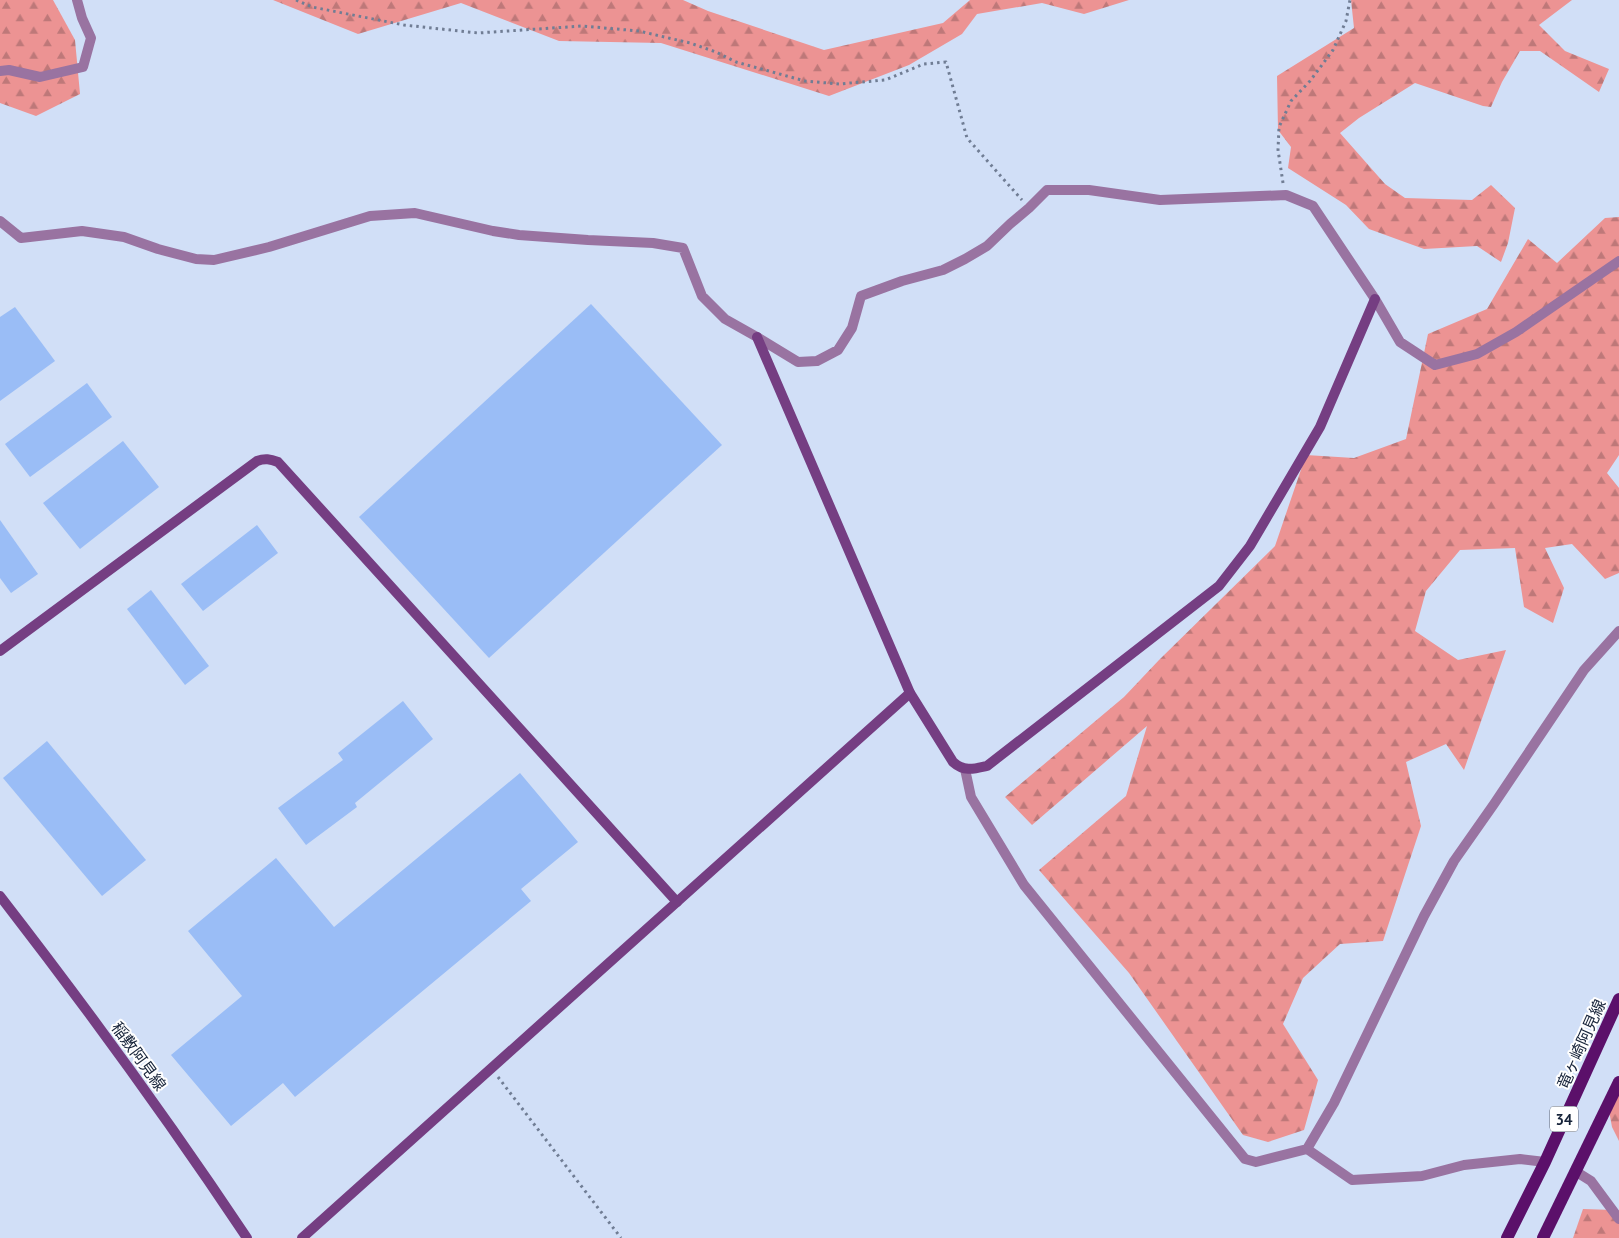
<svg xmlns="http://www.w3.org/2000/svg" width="1619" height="1238" viewBox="0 0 1619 1238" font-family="'PT Sans','Noto Sans JP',sans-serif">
<defs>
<pattern id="forest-firs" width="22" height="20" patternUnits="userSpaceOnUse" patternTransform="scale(1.25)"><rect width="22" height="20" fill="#ec9393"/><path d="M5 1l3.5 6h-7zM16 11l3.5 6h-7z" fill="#be7879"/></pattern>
</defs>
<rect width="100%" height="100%" fill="#d1dff7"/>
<g fill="url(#forest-firs)">
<path d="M0,0H53L75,40L80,94L36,116L0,103Z"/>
<path d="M273,0H683L708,11L824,50L943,23L970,0H1129L1084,14L1042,3L977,14L962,34L909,65L829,96L661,43L559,41L461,3L358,34Z"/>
<path d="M1351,0H1572L1539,25L1565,51L1609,69L1599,92L1540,51H1520L1502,82L1491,107L1483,106L1415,83L1359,118L1340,133L1385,184L1405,198L1472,200L1491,185L1515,208L1508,243L1501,262L1477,246L1424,249L1369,229L1346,205L1288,168L1291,147L1278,130L1277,76L1354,28Z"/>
<path d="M1619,217V455L1607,473L1619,488V573L1605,579L1572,544L1545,548L1564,588L1553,623L1524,607L1515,548L1460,550L1426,591L1415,631L1458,660L1506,650L1464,770L1446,744L1406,762L1421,826L1383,941L1340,944L1303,978L1283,1024L1318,1080L1304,1130L1268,1142L1243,1135L1129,973L1039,870L1126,796L1147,726L1032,825L1005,797L1124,697L1159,660L1275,546L1306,455L1354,458L1406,439L1428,334L1487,309L1528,239L1557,263L1605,218Z"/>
<path d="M1619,1094V1141L1612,1127L1607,1100Z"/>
<path d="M1583,1209L1614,1210L1619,1220V1238H1573Z"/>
</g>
<g fill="#9abdf6">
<path d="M591,304L722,445L489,658L359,517Z"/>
<path d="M15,307L55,361L0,401V317Z"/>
<path d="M87,383L112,417L30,477L5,444Z"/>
<path d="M123,441L159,487L80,549L43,503Z"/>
<path d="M0,520L38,574L11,593L0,578Z"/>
<path d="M257,525L278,553L203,611L181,584Z"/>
<path d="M151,590L209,666L185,685L127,609Z"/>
<path d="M403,701L433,739L355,803L357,807L306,845L278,808L343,760L338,753Z"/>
<path d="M47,741L146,860L102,896L3,778Z"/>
<path d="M520,773L578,842L521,889L531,901L295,1097L283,1083L231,1126L171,1055L242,996L188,931L276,858L334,927Z"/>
</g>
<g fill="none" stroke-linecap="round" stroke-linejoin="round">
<g stroke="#707d94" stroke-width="3" stroke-dasharray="2.5 4" stroke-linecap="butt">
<path d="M296,0L312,7L404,25L478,33L582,26L639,31L690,43L716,52L736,62L805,81L839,84L885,80L924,64L946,62L967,138L1022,200"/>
<path d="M1283,183L1278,150L1279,127L1291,101L1310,81L1333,50L1346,21L1350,0"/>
<path d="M498,1077L621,1238"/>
</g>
<g stroke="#9973a1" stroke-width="10">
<path d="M0,71L9,70L40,77L83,67L91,38L82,18L77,0"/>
<path d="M0,221L21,238L82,231L124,237L158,249L196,259L214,260L269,247L370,216L415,213L493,231L519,235L588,240L653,243L683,248L702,296L725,319L757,337L798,362L817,361L838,350L852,328L861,296L902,281L943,270L965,259L987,246L1010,224L1029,208L1047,190H1089L1160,200L1286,195L1313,206L1375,299L1400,342L1435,365L1477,354L1516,332L1619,261"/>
<path d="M965,769L971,797L1024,885L1245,1159L1256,1162L1307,1149L1334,1103L1424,916L1454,861L1494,804L1584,670L1619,631"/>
<path d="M1307,1149L1352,1180L1422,1176L1464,1165L1520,1159L1545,1162"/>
<path d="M1575,1171L1591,1181L1619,1219"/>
</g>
<g stroke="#753e82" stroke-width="10">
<path d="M757,337L910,693L953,762C964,772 974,769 987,766L1219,586L1250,546L1320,427L1375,299"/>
<path d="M0,651L257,461C265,458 270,459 278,462L677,902"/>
<path d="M0,896C86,1007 169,1121 247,1238"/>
<path d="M302,1238L910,693"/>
</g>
<g stroke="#5b106a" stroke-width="12">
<path d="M1507,1238L1545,1162L1619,999"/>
<path d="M1543,1238L1619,1082"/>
</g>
</g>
<g text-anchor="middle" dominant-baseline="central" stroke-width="4" stroke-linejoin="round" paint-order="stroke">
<rect fill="#fff" stroke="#5c6574" stroke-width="1" x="1550" y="1106.5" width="28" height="25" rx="4"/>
<g font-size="15" font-weight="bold" fill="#162339">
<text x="1564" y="1119">34</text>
</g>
<g font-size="16" fill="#162339" stroke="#fff">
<text transform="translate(1581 1044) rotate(-66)">竜ヶ崎阿見線</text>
<text transform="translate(139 1056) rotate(54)">稲敷阿見線</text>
</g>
</g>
</svg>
